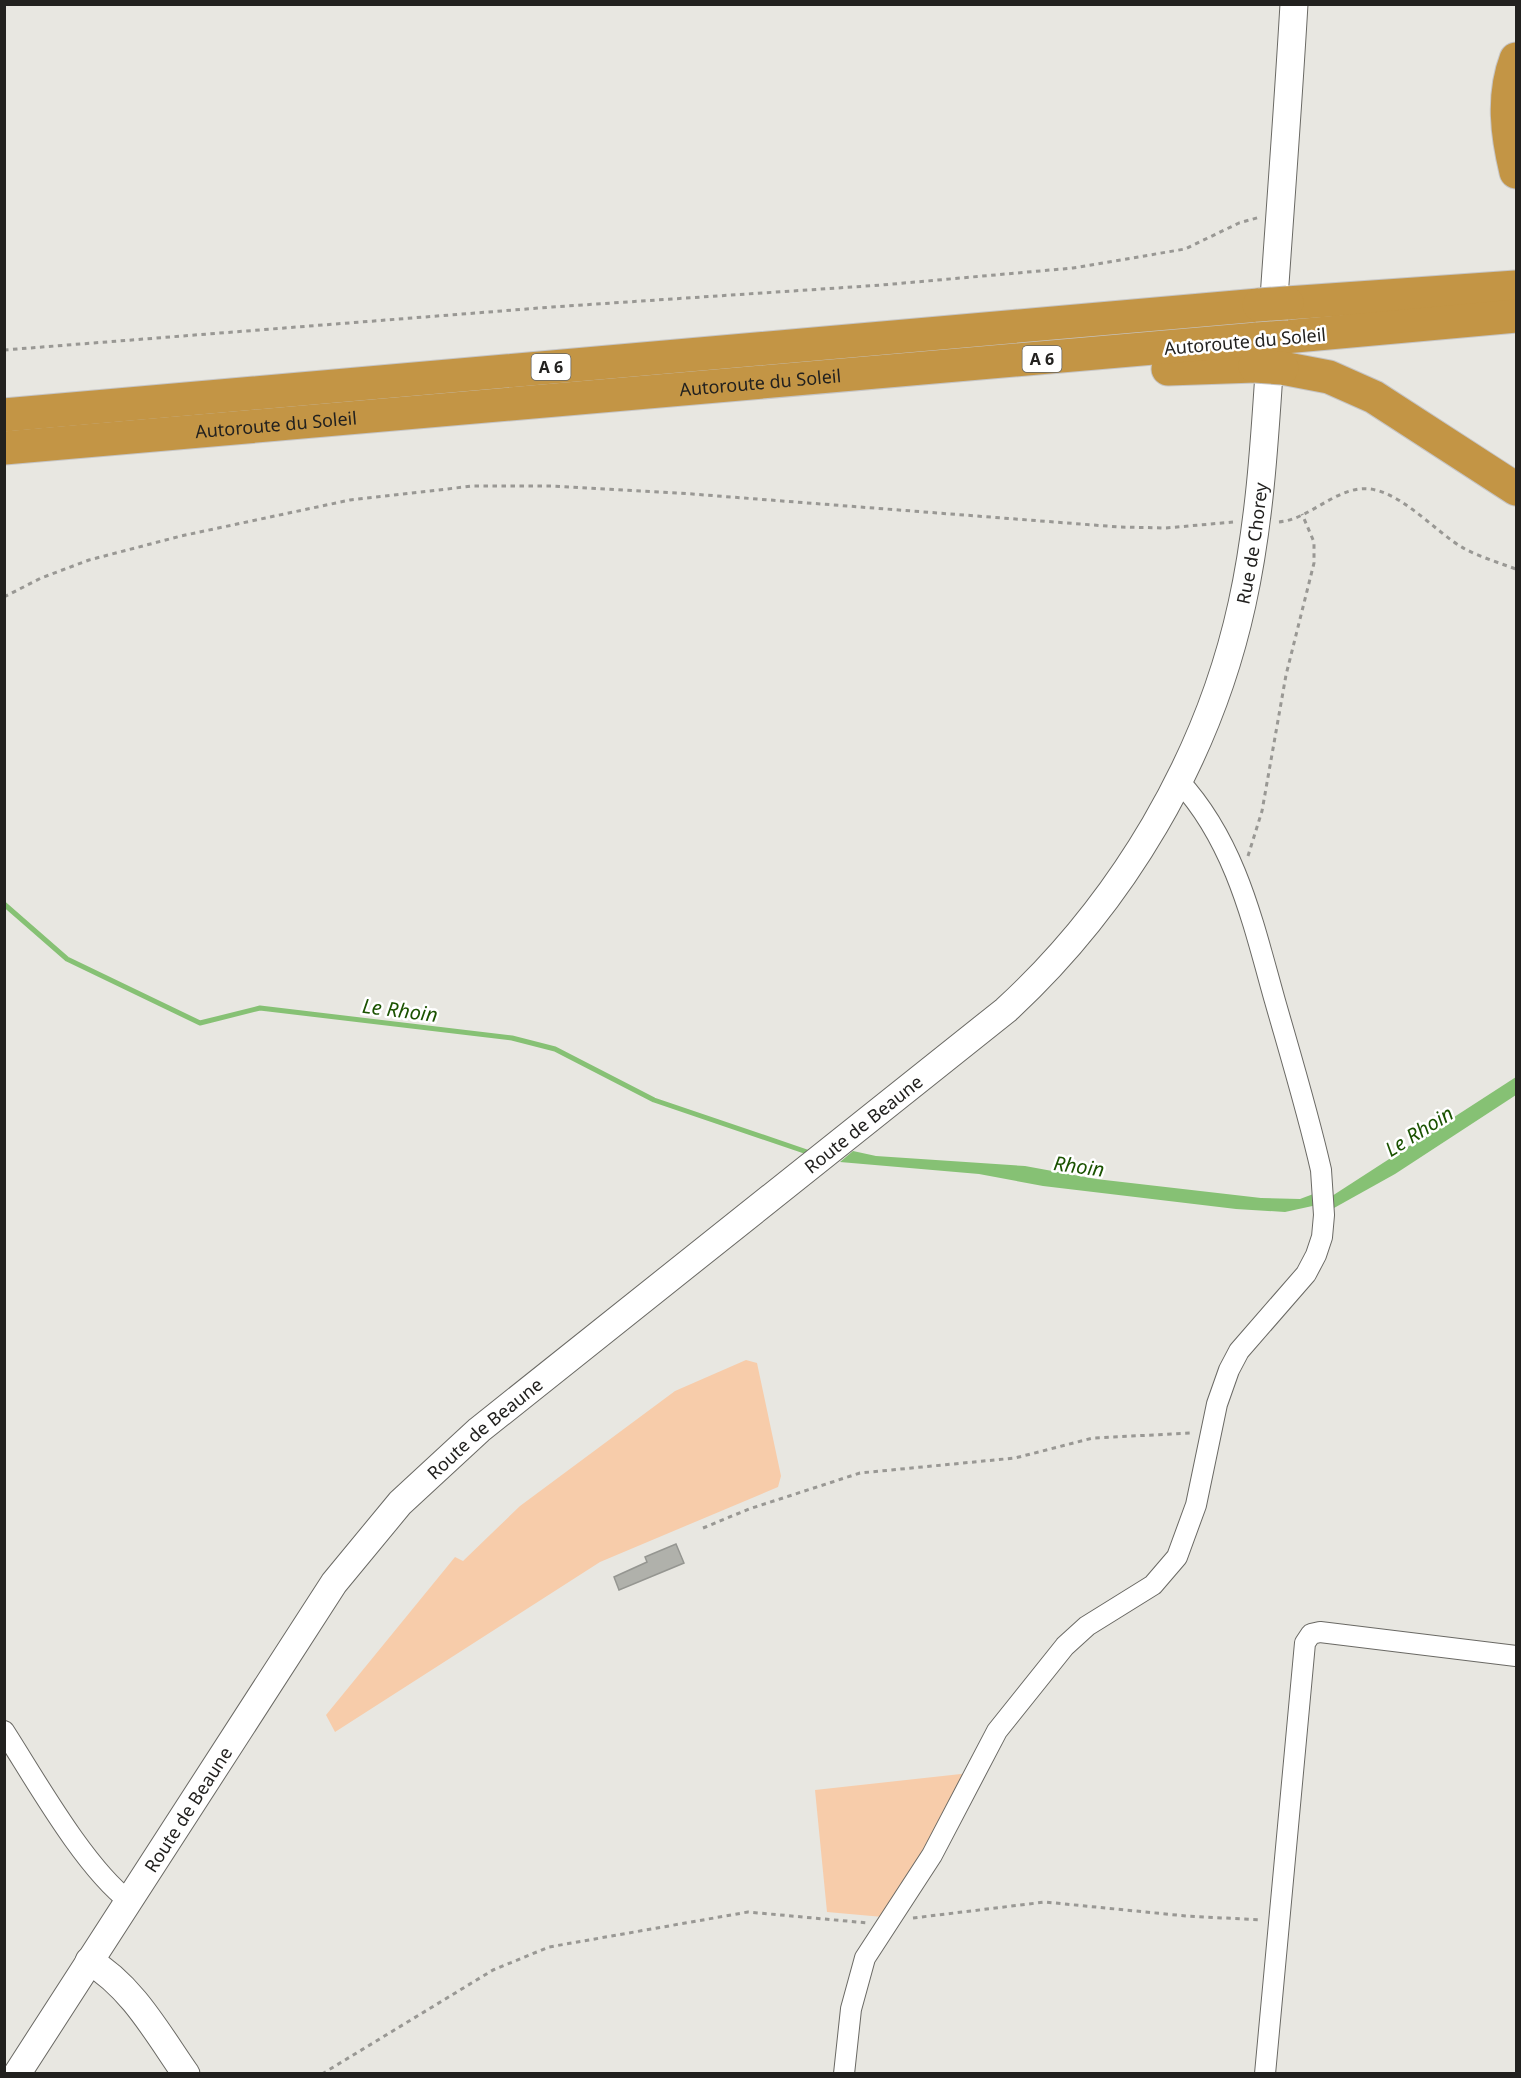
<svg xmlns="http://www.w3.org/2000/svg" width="1521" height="2078" viewBox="0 0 1521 2078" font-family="'Noto Sans',sans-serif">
<rect width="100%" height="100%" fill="#e8e7e1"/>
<g fill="#f7ccaa">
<path d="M746,1360L757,1363L781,1476L778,1487L600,1562L335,1732L326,1715L455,1557L463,1561L520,1506L675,1391Z"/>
<path d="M970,1773L910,1884L883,1917L827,1912L815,1790Z"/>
</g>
<g fill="#86c174">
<path d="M1516,1077V1095L1395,1174L1334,1208L1332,1196Z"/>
<path d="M853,1151L876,1156L1025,1166L1096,1179L1261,1198L1300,1199L1316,1193L1317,1205L1285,1212L1236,1209L1043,1186L979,1174L840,1162Z"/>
</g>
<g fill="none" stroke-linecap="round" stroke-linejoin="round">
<path stroke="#86c174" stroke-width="5" d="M4,904L67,959L200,1023L260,1008L512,1038L555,1049L654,1100L807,1152"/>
</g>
<path fill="#b0b1ab" stroke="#959691" stroke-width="1.5" d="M676,1544L684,1563L619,1590L614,1577L647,1562L645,1557Z"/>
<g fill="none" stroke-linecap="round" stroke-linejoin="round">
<g stroke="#6a6964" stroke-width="22">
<g id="street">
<path d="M4,1731C35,1779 84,1867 129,1901"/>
<path d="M844,2074L851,2009L865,1958L932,1855L997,1731L1065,1646L1087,1626L1153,1585L1177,1557L1196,1505L1217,1404L1229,1370L1239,1351L1306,1274L1316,1255L1322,1237L1324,1215L1321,1170C1308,1113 1291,1057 1275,1001C1253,923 1236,843 1179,781"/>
<path d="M1265,2074L1305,1643L1311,1634L1320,1632L1516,1656"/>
</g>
</g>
<g stroke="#6a6964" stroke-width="29">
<g id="secondary">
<path d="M89,1961C132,1986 158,2034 186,2074"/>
<path id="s1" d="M17,2074L334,1583L400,1503L479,1430L1006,1010C1122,903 1208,759 1242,604C1263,509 1266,410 1273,313C1280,210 1288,107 1294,4"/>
</g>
</g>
<g stroke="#c6c5c5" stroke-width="35">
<g id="highway">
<path d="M1516,59C1502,96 1507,135 1516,172"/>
<path d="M1287,303L1516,287"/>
<path d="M1284,337L1516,316"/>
<path d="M1282,368L1329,377L1374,397L1516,489"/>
<path d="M1168,369L1255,366"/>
<path d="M4,415L1259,305"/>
<path id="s2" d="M4,448L1257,339"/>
</g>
</g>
<g stroke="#999894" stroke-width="3" stroke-dasharray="4.5 4.5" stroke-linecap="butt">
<path d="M4,350L552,307L882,285L1073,268L1185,249L1239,223L1260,217"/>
<path d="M1279,522C1308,519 1330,493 1359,489C1396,484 1434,532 1465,549C1481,557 1499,563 1516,569"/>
<path d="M4,597L41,578L89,560L181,536L350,500L473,486H551L679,493L1119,527L1166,528L1233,522"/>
<path d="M1248,856L1262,811L1286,675L1314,563V542L1302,514"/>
<path d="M703,1528L749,1509L860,1473L1015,1458L1093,1438L1192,1433"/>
<path d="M913,1918L1045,1902L1186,1916L1262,1920"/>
<path d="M322,2074L493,1970L549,1947L748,1912L868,1923"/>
</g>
<use href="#street" stroke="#fff" stroke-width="20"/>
<use href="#secondary" stroke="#fff" stroke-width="27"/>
<use href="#highway" stroke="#c39545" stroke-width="33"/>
<g stroke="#c6c5c5" stroke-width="35" stroke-linecap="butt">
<g id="highway-bridge">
<path d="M1259,305L1287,303"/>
<path d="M1257,339L1284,337"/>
<path d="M1255,366L1282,368"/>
</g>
</g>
<use href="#highway-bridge" stroke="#c39545" stroke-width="33"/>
</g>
<g text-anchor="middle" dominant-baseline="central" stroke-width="5" stroke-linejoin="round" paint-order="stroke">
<g fill="#fff" stroke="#646462" stroke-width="1.5">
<rect x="1022.5" y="346" width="39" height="26" rx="4.5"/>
<rect x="531.5" y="354" width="39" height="26" rx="4.5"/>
</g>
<g font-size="16" font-weight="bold" fill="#22211f">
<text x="1042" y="359">A 6</text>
<text x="551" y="367">A 6</text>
</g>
<g font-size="18" fill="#22211f" stroke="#fff">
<text transform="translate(1245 341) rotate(-5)">Autoroute du Soleil</text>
<text stroke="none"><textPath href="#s2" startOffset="759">Autoroute du Soleil</textPath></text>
<text stroke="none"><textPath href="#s2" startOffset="273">Autoroute du Soleil</textPath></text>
<text stroke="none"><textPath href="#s1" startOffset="2008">Rue de Chorey</textPath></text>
<text stroke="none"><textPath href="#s1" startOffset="1287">Route de Beaune</textPath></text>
<text stroke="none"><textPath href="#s1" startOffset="801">Route de Beaune</textPath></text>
<text stroke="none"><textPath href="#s1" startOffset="315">Route de Beaune</textPath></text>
</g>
<g font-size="20" font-style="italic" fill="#1a5200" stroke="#fff">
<text transform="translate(400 1010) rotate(7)">Le Rhoin</text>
<text transform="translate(1419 1131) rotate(-32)">Le Rhoin</text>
<text transform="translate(1079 1166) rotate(8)">Rhoin</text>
</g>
</g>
<rect width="1521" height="2078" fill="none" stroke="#22211f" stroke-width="12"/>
</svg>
